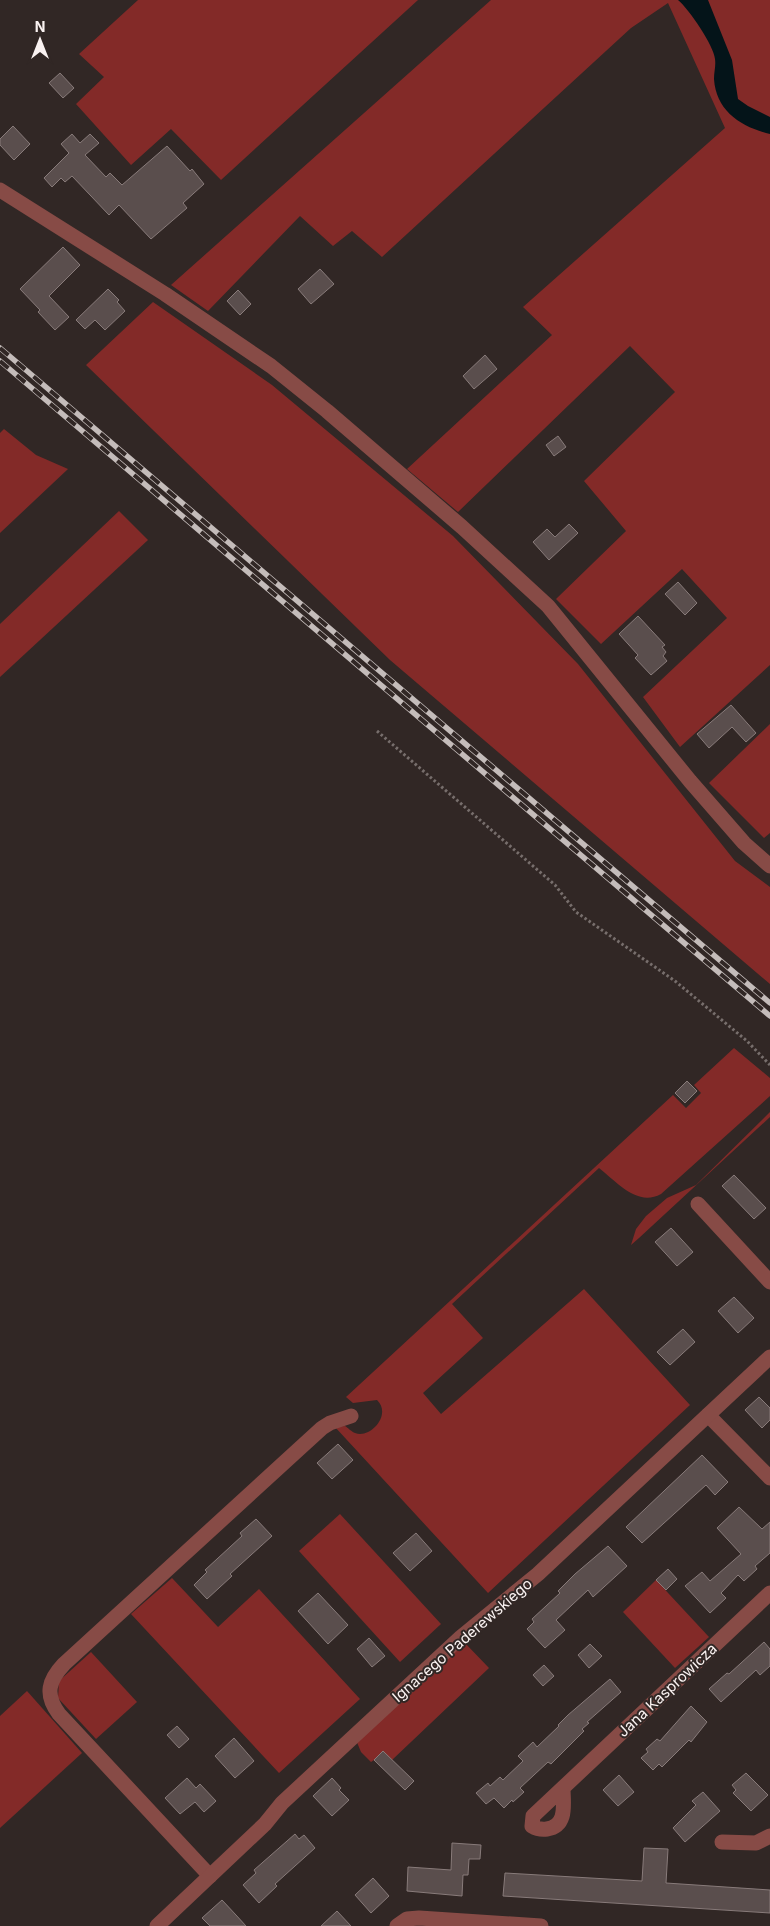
<svg xmlns="http://www.w3.org/2000/svg" width="770" height="1926" viewBox="0 0 770 1926" font-family="Inter,sans-serif">
<rect width="100%" height="100%" fill="#312725"/>
<g fill="#832a28">
<path d="M138,0H418L221,180L171,129L131,165L76,104L104,77L79,54Z"/>
<path d="M491,0H770V665L680,747L643,697L727,618L682,569L601,644L556,599L626,531L584,481L675,392L630,346L458,512L407,469L552,335L523,307L725,128L668,3L631,28L382,257L352,231L333,246L300,216L208,311L171,285Z"/>
<path d="M153,302L272,385L453,536L578,664L735,861L770,887V984L390,660L86,365Z"/>
<path d="M4,429L36,455L68,469L0,533V433Z"/>
<path d="M119,511L148,540L0,677V624Z"/>
<path d="M770,724V833L764,838L709,783Z"/>
<path d="M734,1048L770,1078V1096L661,1194C637,1207 617,1182 599,1168L452,1304L483,1338L423,1393L441,1414L584,1289L690,1405L488,1593L335,1427L345,1426C348,1428 352,1432 355,1433C371,1439 392,1414 377,1400L353,1403L346,1397L673,1095L686,1108L701,1093L694,1085Z"/>
<path d="M770,1112V1117L639,1238L631,1245L636,1229L646,1216L667,1198L696,1185Z"/>
<path d="M340,1514L441,1624L400,1662L299,1551Z"/>
<path d="M172,1578L218,1627L259,1589L360,1699L279,1773L131,1614Z"/>
<path d="M656,1580L709,1637L675,1668L623,1612Z"/>
<path d="M464,1642L489,1668L392,1760H374L371,1762L361,1752L356,1740Z"/>
<path d="M91,1652L137,1702L96,1739L58,1698L59,1681Z"/>
<path d="M27,1691L82,1753L0,1828V1716Z"/>
</g>
<path fill="#041419" d="M678,0H708L732,60L738,99L748,106L770,117V134C741,127 716,111 714,79C714,72 716,66 715,59C714,46 689,9 678,0Z"/>
<g fill="#5a4e4d" stroke="#887b7a">
<path d="M60,73L74,88L63,98L49,83Z"/>
<path d="M13,126L30,144L14,160L0,145V139Z"/>
<path d="M72,134L80,143L90,134L99,143L85,155L106,177L110,173L122,185L167,146L190,171L192,169L204,184L183,203L187,208L151,239L119,205L109,215L72,176L65,182L61,178L52,187L44,178L69,153L61,144Z"/>
<path d="M63,247L80,265L49,296L69,317L55,330L38,312L40,310L20,289Z"/>
<path d="M320,269L334,284L311,304L298,289Z"/>
<path d="M108,289L119,300L117,302L125,311L105,330L95,320L85,329L76,320Z"/>
<path d="M238,290L251,304L240,315L227,301Z"/>
<path d="M485,355L497,369L474,389L463,376Z"/>
<path d="M558,436L566,447L554,456L546,445Z"/>
<path d="M569,524L578,533L549,560L533,542L547,529L555,537Z"/>
<path d="M678,582L697,603L685,615L665,594Z"/>
<path d="M638,616L665,645L662,647L666,652L663,656L667,661L651,675L635,658L638,655L619,634Z"/>
<path d="M731,705L756,733L746,742L732,727L709,748L697,734Z"/>
<path d="M687,1081L697,1091L685,1103L675,1093Z"/>
<path d="M734,1175L766,1208L754,1219L722,1186Z"/>
<path d="M671,1228L693,1252L677,1266L655,1242Z"/>
<path d="M734,1297L754,1318L738,1333L718,1311Z"/>
<path d="M683,1329L695,1342L670,1365L657,1352Z"/>
<path d="M759,1397L770,1408V1420L762,1428L745,1410Z"/>
<path d="M338,1444L353,1460L332,1479L317,1463Z"/>
<path d="M702,1455L728,1482L715,1495L706,1485L642,1543L626,1527Z"/>
<path d="M739,1507L762,1529L770,1522V1553L755,1566L757,1569L744,1581L738,1575L721,1593L726,1598L710,1613L685,1586L702,1572L710,1581L741,1554L717,1528Z"/>
<path d="M256,1519L272,1536L230,1574L232,1576L207,1599L194,1585L207,1572L205,1570L242,1536L240,1533Z"/>
<path d="M416,1533L432,1551L410,1571L393,1553Z"/>
<path d="M608,1546L627,1566L593,1597L588,1590L556,1620L565,1630L545,1648L527,1629L534,1622L532,1619L560,1593L558,1591L575,1574Z"/>
<path d="M668,1569L677,1579L666,1590L656,1580Z"/>
<path d="M318,1593L348,1625L328,1644L298,1611Z"/>
<path d="M369,1638L385,1656L372,1667L357,1649Z"/>
<path d="M764,1642L770,1649V1666L760,1675L756,1670L721,1702L709,1689L727,1673L729,1674Z"/>
<path d="M590,1644L602,1656L589,1668L578,1655Z"/>
<path d="M544,1665L554,1676L543,1686L533,1675Z"/>
<path d="M610,1679L621,1692L587,1722L589,1723L582,1729L584,1731L551,1764L548,1762L520,1788L524,1792L513,1802L512,1800L504,1808L494,1798L486,1804L476,1793L488,1783L490,1786L500,1777L503,1780L523,1761L518,1756L533,1742L537,1747L559,1726L558,1725L568,1715Z"/>
<path d="M691,1706L707,1722L691,1742L689,1740L662,1767L659,1764L653,1770L641,1758L648,1752L646,1749L657,1739L660,1741Z"/>
<path d="M177,1726L189,1739L179,1748L167,1735Z"/>
<path d="M234,1738L254,1761L235,1778L215,1756Z"/>
<path d="M383,1751L414,1781L405,1790L374,1760Z"/>
<path d="M746,1773L768,1795L751,1811L733,1793L736,1790L732,1785Z"/>
<path d="M619,1775L634,1792L618,1806L603,1790Z"/>
<path d="M187,1778L196,1788L200,1784L216,1801L204,1812L195,1802L180,1814L165,1798Z"/>
<path d="M332,1778L341,1788L339,1790L349,1800L332,1816L313,1796Z"/>
<path d="M703,1792L720,1811L685,1842L673,1828L696,1805L692,1801Z"/>
<path d="M295,1834L299,1839L304,1835L315,1848L275,1884L277,1886L259,1903L243,1885L256,1873L254,1870Z"/>
<path d="M452,1843L481,1845L480,1859H469L468,1875H463L462,1896L407,1891L408,1867L451,1870Z"/>
<path d="M644,1848L668,1849L666,1883L770,1890V1913L503,1896L505,1873L642,1881Z"/>
<path d="M373,1878L389,1896L371,1913L355,1895Z"/>
<path d="M222,1900L236,1915L246,1926H210L202,1918Z"/>
<path d="M337,1911L351,1926H321Z"/>
</g>
<g fill="none" stroke-linecap="round" stroke-linejoin="round">
<path stroke="#776e6c" stroke-width="3" stroke-dasharray="2.5 2.5" stroke-linecap="butt" d="M377,731L555,885L576,912L675,981L747,1041L770,1065"/>
<g stroke="#874b46" stroke-width="15">
<path d="M0,190L165,294L271,366L327,411L462,527L548,606L690,781L744,843L770,866"/>
<path d="M698,1204L770,1282"/>
<path d="M708,1415L770,1478"/>
<path d="M563,1788C563,1803 568,1826 547,1829C541,1830 537,1829 532,1826L533,1816L770,1593"/>
<path d="M722,1842L756,1843L770,1836"/>
<path d="M210,1876L59,1714C44,1694 49,1680 64,1664L322,1428L330,1423L351,1416"/>
<path d="M157,1926L265,1824L282,1803L461,1637L538,1574L770,1357"/>
<path d="M397,1926L407,1919L419,1918L541,1926"/>
</g>
<g stroke="#c4bcba" stroke-width="5.5">
<g id="rail">
<path d="M0,348L770,1003"/>
<path d="M0,361L770,1016"/>
</g>
</g>
<use href="#rail" stroke="#312725" stroke-width="4" stroke-dasharray="11" stroke-linecap="butt"/>
</g>
<g text-anchor="middle" dominant-baseline="central" stroke-width="4" stroke-linejoin="round" paint-order="stroke">
<g font-size="15" fill="#faf2f1" stroke="#312725">
<text transform="translate(462 1640) rotate(-41)">Ignacego Paderewskiego</text>
<text transform="translate(667 1690) rotate(-43)">Jana Kasprowicza</text>
</g>
</g>
<g transform="translate(40 40)" stroke="#312725" stroke-width="4" paint-order="stroke">
<path d="M0-4L9 19L0 12L-9 19Z" fill="#faf2f1"/>
<text y="-8" font-size="14" font-weight="bold" text-anchor="middle" fill="#faf2f1">N</text>
</g>
</svg>
